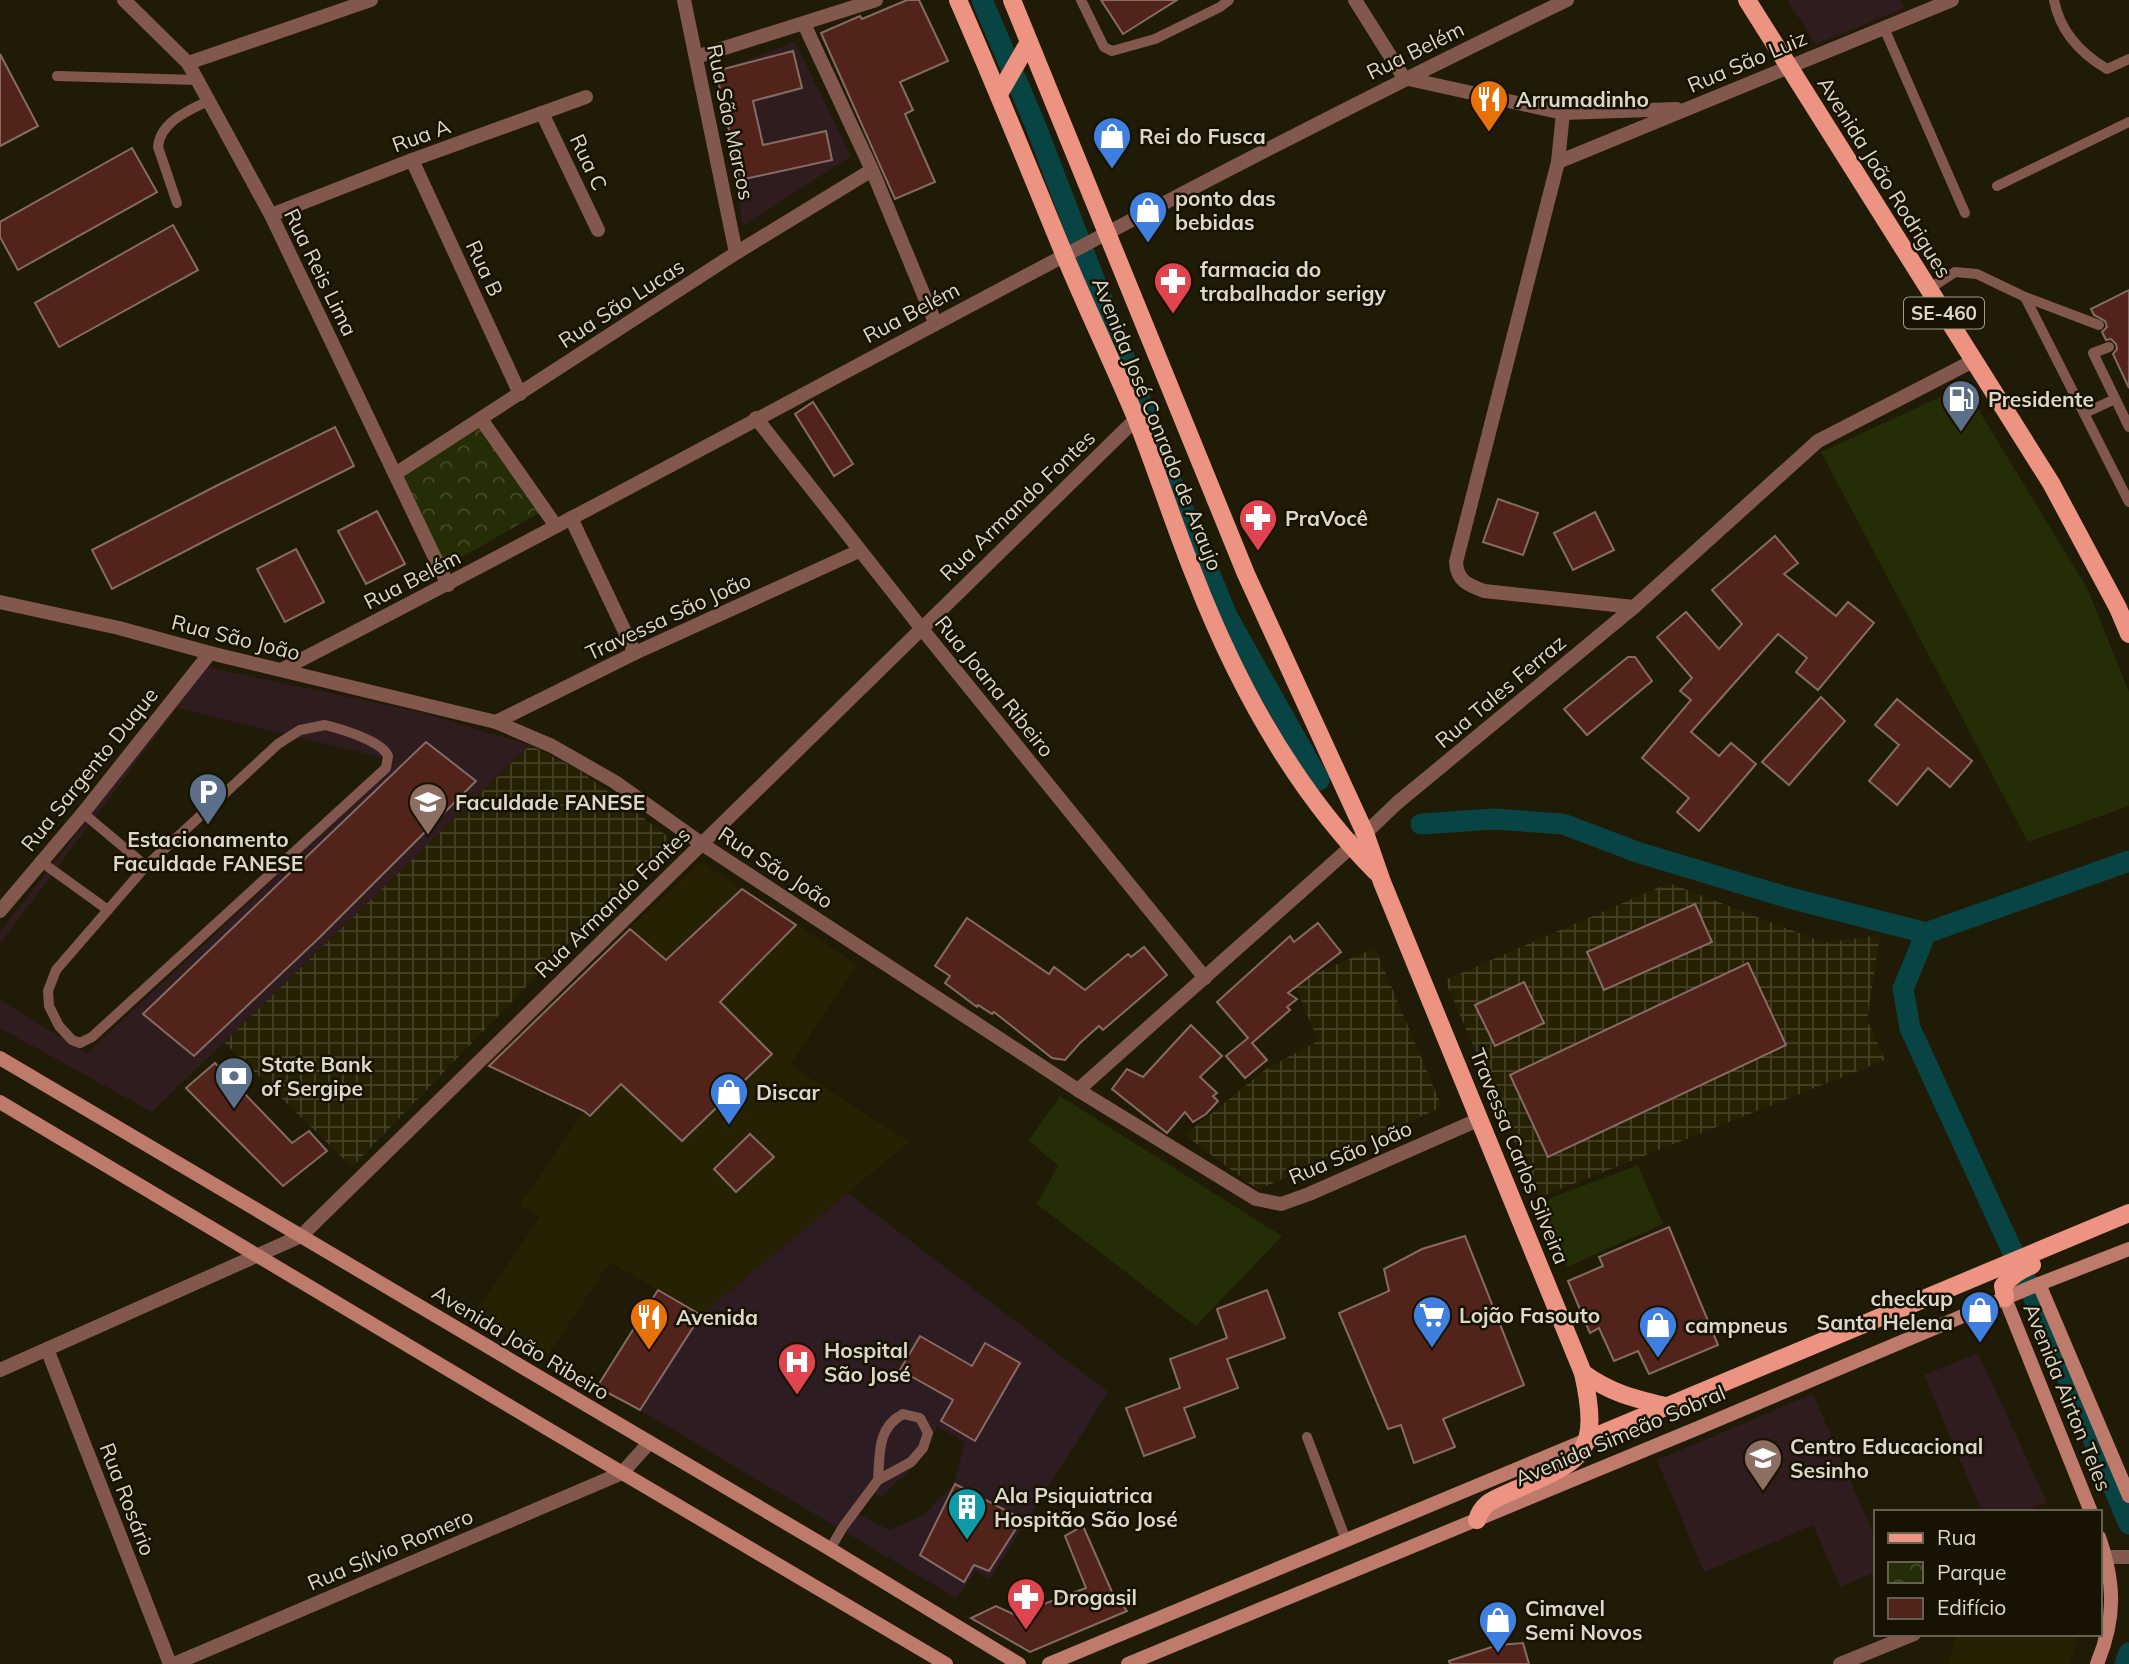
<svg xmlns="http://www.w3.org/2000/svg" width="2129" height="1664" viewBox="0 0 2129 1664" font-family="Mulish,sans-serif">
<defs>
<pattern id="industrial-grid" width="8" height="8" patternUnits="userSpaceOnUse" patternTransform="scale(1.75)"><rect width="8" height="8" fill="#272104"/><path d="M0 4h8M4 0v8" fill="none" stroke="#464027"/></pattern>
<pattern id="park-crowns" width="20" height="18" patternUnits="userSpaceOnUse" patternTransform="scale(1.75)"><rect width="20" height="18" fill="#242d05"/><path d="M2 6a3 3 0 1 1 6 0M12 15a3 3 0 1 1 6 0" fill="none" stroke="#434b28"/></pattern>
</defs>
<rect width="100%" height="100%" fill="#201b06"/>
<g fill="#272104">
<path d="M701,862L857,965L790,1065L909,1142L701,1315L610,1262L544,1361L474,1314L540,1217L519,1206L584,1111L486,1064Z"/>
<path d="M1956,1634H2079L2069,1664H1948Z"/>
</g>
<g fill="url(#industrial-grid)">
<path d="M530,745L579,770L670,838L352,1167L224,1042Z"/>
<path d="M1669,883L1825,943L1880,935L1867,1020L1885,1060L1538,1198L1445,980Z"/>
<path d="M1375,948L1442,1107L1258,1190L1185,1135L1266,1069L1318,1041L1294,983Z"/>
</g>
<g fill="#2f1c1f" fill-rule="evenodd">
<path d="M1787,0H1900L1905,8L1816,44Z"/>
<path d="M795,42L851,156L743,226L717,71Z"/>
<path d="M206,667L420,712L530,745L152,1112L0,1028V1000L87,1053L260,892L392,760L177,708L0,944V932ZM426,743L476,781L320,937L194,1056L143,1014Z"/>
<path d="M1978,1353L2047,1502L2024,1512H1982L1924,1375Z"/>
<path d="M1813,1394L1875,1538V1572L1840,1587L1813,1525L1704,1572L1657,1460Z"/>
</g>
<path fill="#2e1c23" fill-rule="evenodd" d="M848,1193L1108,1392L990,1579L976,1571L956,1598L640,1410L701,1315ZM985,1343L1020,1363L975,1440L941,1421L953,1400L900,1370L972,1366ZM937,1427L965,1442L954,1484L923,1516L889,1530L853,1511L866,1491L882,1496L918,1462ZM955,1484L1021,1519L989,1571L974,1565L964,1582L920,1554Z"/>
<g fill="#242d05">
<path d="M1964,386L2087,588L2129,692V806L2028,842L1821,452Z"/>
<path d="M1060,1096L1282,1236L1196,1326L1037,1204L1058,1166L1029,1140Z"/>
<path d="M1638,1165L1663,1224L1567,1267L1540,1202Z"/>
</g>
<path fill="url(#park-crowns)" d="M490,421L542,511L447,566L397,474Z"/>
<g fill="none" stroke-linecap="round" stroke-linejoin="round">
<g stroke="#094445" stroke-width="21">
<path d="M982,0L1035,124L1174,488L1228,618L1319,780"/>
<path d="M1421,824L1494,819L1563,824L1637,852L1786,897L1926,933L2129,861"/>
<path d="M1926,933L1903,989L1910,1028L2037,1305L2129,1524"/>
<path d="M2125,1664L2129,1653"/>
</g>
</g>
<g fill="#51231b" stroke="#866b65" stroke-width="2">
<path d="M907,0H919L948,61L900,82L913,110L905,114L935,182L895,199L821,33L860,16L862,19Z"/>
<path d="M1101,0H1177L1123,34Z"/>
<path d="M793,51L802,88L753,101L763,145L826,131L832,160L740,180L716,71Z"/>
<path d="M0,54L38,126L0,146Z"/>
<path d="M132,148L157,192L18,270L0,237V222Z"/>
<path d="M173,225L198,270L59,347L35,303Z"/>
<path d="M2129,290V388L2113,354L2117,349L2116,344L2111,339L2106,340L2102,332L2107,327L2105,321L2094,315L2091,309Z"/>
<path d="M813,402L853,464L834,476L795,414Z"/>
<path d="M335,427L354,466L228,529L112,589L92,550L216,486Z"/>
<path d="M1498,499L1538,513L1523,555L1483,542Z"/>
<path d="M377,511L405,564L366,584L338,531Z"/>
<path d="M1595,512L1614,550L1573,570L1554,533Z"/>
<path d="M1775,536L1798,563L1784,574L1836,616L1848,602L1874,623L1818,690L1796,672L1807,658L1778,634L1691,732L1719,756L1731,743L1756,764L1699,831L1677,812L1689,798L1642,758L1691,700L1680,691L1692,678L1657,637L1686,612L1719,649L1742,624L1712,590Z"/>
<path d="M296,549L324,602L285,622L257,569Z"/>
<path d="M1628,657H1635L1652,681L1587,735L1564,709Z"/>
<path d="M1821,697L1845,721L1789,785L1762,762Z"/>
<path d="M1897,699L1972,761L1950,787L1928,768L1897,805L1869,781L1899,745L1875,725Z"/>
<path d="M426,742L476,781L320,937L194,1056L143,1014Z"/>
<path d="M742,889L796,925L720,1002L772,1054L682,1141L621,1084L590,1116L584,1111L489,1066L630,929L666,960Z"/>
<path d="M1695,904L1712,942L1604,990L1587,952Z"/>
<path d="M967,918L1049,974L1054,967L1085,990L1128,954L1131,957L1144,947L1167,975L1103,1030L1099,1026L1080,1043L1065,1060L1052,1058L994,1012L992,1014L978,1005L977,1007L945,983L950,976L935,966Z"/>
<path d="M1318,923L1341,952L1288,993L1297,999L1287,1007L1290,1010L1252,1043L1267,1060L1245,1078L1226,1056L1248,1038L1217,1002L1290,936L1294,942Z"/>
<path d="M1748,963L1786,1045L1548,1157L1510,1075Z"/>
<path d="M1524,982L1544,1023L1495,1046L1475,1005Z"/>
<path d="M1191,1025L1222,1056L1200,1077L1217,1093L1213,1096L1218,1101L1206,1114L1193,1122L1185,1112L1167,1133L1112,1089L1127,1069L1143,1077Z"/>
<path d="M215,1063L292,1143L309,1131L327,1151L283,1186L186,1088Z"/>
<path d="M750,1134L774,1157L736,1192L714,1169Z"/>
<path d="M1669,1227L1718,1345L1649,1374L1638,1351L1614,1361L1599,1328L1590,1333L1568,1281L1603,1266L1599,1257Z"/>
<path d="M1465,1236L1524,1385L1443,1419L1455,1447L1414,1463L1401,1425L1388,1429L1339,1313L1389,1291L1384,1269L1422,1249Z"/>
<path d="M658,1290L701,1315L640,1410L597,1387Z"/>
<path d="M1267,1290L1285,1338L1227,1359L1238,1388L1184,1408L1195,1437L1144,1456L1126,1408L1180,1388L1170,1359L1227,1338L1217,1309Z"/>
<path d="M920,1336L972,1366L985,1343L1020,1363L975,1441L941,1421L953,1400L900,1370Z"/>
<path d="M955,1484L1022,1519L989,1571L974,1565L964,1582L920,1555Z"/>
<path d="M1083,1526L1112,1592L1127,1611L1030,1652L971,1618L996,1606L1015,1615L1086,1588L1065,1536Z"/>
<path d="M1523,1643L1529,1664H1450L1449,1661L1498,1645Z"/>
</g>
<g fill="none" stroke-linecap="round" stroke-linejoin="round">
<g stroke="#82584e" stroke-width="10">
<path d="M1081,0L1104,47L1112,51L1155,39L1220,7L1229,0"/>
<path d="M2054,0C2060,32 2080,53 2107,69L2129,59"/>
<path d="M1884,28L1965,213"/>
<path d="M57,76L197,80"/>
<path d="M1997,186L2129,122"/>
<path d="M177,203L158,147C160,122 189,110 208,101"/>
<path d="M1929,289L1955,272L1977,274L2025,297L2099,325"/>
<path d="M2025,297L2129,502"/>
<path d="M2109,347L2093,353L2129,427"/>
<path d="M2085,413L2115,399"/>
<path d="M325,725C341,729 382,741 388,756L386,768L92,1037L80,1043L72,1040L59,1026L49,1006L48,991L56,970L146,866L278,744L300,730Z"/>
<path d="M83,813L146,866"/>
<path d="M40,861L108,910"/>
<path d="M1307,1437L1346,1540"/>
<path d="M830,1549L843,1527L878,1480L911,1462L923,1448L928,1433L920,1418L903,1414C877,1428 880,1453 878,1480"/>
</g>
<g stroke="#82584e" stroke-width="14">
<path d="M124,0L188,63L271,215L448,585"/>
<path d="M684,0L736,253"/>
<path d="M1355,0L1404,78L1563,113L1677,109"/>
<path d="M804,24L872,170L935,322"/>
<path d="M696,57L876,0"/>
<path d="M188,63L371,0"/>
<path d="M542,113L598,230"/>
<path d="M1563,113L1558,162L1456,562C1457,581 1468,585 1484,591L1634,607"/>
<path d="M412,160L520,394"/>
<path d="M1558,162L1952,0"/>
<path d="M271,215L412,160L586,97"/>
<path d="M756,418L922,629L1205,978"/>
<path d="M481,419L556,526"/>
<path d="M395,474L736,253L872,170"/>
<path d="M571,518L635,653"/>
<path d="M0,602L119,628L210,653L496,722L552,746L615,782L702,844L1078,1090L1256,1199L1281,1204L1309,1194L1480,1119"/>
<path d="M281,670C711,450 1131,210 1567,0"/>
<path d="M496,722L635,653L859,551"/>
<path d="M0,911L83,813L210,653"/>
<path d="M1078,1090L1351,847L1397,803L1634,607L1818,441L1975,360"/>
<path d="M47,1349L170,1664"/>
<path d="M0,1370L301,1236L1136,419"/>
<path d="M2099,1560L2106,1557H2129"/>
<path d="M174,1664L622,1473L649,1443"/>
<path d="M1840,1664L1914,1634"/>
</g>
<g stroke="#be7a6b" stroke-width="14">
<path d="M0,1058L830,1549L1019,1664"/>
<path d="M0,1102L548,1429L946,1664"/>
<path d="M2039,1284L2129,1496"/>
<path d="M2005,1298L2091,1512"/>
<path d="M1049,1664L1589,1439"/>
<path d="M1128,1664L1698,1428L2034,1286L2129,1249"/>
<path d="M2097,1664C2116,1618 2115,1583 2099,1537"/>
</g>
<g stroke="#ec9481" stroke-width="18">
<path d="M958,0C995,84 1029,169 1064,254C1087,309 1113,363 1136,418C1157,471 1174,525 1195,577C1237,685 1294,789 1376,872"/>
<path d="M1012,0L1246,574L1365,833L1382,882L1583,1373C1611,1393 1632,1398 1665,1406"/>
<path d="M1747,0L2051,483L2118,608L2129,634"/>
<path d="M999,94L1029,42"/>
<path d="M2005,1298L2003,1286C2012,1275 2019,1271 2032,1265"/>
<path d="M1589,1439L2129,1213"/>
<path d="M1477,1520C1482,1503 1493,1500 1508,1493C1580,1461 1602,1459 1583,1373"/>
</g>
</g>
<defs>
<g id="restaurant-pin" transform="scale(2.0125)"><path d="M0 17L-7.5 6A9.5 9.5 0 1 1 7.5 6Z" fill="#e8710a" stroke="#171201"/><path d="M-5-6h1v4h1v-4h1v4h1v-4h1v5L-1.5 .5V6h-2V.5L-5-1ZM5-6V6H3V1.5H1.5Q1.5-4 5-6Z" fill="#fff"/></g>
<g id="shop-pin" transform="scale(2.0125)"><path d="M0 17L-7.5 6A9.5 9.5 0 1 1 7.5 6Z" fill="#3f7fe0" stroke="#171201"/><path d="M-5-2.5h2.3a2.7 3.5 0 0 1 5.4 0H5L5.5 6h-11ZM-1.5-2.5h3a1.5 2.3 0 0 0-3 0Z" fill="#fff"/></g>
<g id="pharmacy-pin" transform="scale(2.0125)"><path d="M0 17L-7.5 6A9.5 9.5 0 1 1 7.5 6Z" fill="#e0444e" stroke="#171201"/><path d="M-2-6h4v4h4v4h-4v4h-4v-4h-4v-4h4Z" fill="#fff"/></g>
<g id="fuel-pin" transform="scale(2.0125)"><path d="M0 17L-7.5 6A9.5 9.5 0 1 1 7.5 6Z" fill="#5c6f8a" stroke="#171201"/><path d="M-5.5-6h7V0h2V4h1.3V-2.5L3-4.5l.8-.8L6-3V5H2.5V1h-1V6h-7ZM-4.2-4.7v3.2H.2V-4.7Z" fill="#fff"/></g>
<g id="parking-pin" transform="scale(2.0125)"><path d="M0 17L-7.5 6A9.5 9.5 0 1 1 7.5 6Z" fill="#5c6f8a" stroke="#171201"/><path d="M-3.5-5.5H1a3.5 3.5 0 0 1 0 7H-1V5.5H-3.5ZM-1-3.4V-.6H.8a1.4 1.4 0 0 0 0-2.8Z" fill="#fff"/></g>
<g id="university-pin" transform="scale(2.0125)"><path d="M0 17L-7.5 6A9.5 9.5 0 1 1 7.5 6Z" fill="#8d6e63" stroke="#171201"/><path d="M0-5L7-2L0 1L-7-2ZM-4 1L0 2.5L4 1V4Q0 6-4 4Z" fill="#fff"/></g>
<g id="bank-pin" transform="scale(2.0125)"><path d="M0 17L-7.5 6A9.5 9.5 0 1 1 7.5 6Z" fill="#5c6f8a" stroke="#171201"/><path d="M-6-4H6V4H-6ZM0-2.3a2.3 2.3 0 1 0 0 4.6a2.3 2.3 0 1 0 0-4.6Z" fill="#fff"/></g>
<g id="supermarket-pin" transform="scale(2.0125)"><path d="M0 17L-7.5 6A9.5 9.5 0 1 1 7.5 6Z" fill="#3f7fe0" stroke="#171201"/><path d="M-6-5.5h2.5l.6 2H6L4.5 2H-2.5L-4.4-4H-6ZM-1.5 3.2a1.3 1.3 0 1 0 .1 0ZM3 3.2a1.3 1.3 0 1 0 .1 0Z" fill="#fff"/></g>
<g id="hospital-pin" transform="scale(2.0125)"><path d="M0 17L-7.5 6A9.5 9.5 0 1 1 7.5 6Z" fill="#e0444e" stroke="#171201"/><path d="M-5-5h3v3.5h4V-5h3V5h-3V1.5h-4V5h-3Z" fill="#fff"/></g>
<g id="school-pin" transform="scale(2.0125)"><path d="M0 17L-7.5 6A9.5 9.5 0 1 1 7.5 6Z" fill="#8d6e63" stroke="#171201"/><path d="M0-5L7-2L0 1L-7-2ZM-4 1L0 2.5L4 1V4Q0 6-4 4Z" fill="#fff"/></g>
<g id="building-pin" transform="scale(2.0125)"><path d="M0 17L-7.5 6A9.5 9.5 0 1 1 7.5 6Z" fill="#0f9aa8" stroke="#171201"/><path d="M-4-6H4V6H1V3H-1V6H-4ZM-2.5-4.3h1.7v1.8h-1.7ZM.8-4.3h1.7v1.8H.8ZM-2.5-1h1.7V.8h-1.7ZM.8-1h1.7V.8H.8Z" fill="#fff"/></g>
</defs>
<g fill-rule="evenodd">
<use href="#restaurant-pin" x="1489" y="99"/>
<use href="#shop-pin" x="1112" y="136"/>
<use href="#shop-pin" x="1148" y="210"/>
<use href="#pharmacy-pin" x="1173" y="281"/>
<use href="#fuel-pin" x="1961" y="399"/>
<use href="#pharmacy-pin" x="1258" y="518"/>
<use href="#parking-pin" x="208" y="792"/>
<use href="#university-pin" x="428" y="802"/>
<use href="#bank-pin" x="234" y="1076"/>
<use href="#shop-pin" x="729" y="1092"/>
<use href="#shop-pin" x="1980" y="1310"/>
<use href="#supermarket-pin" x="1432" y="1315"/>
<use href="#restaurant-pin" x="649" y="1317"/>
<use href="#shop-pin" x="1658" y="1325"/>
<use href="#hospital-pin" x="797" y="1362"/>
<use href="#school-pin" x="1763" y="1458"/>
<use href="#building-pin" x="967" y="1507"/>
<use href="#pharmacy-pin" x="1026" y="1597"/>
<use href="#shop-pin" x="1498" y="1620"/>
</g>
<g text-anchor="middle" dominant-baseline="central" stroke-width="5" stroke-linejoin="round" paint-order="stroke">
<rect fill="#171201" stroke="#a09d8e" stroke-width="2" x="1904" y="297.5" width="80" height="31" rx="5"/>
<g font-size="19" font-weight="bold" fill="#dbd8cb">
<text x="1944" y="313">SE-460</text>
</g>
<g font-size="21" fill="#dbd8cb" stroke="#171201">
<text transform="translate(1415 50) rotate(-26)">Rua Belém</text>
<text transform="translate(1747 61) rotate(-23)">Rua São Luiz</text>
<text transform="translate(731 122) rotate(78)">Rua São Marcos</text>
<text transform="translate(421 135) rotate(-20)">Rua A</text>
<text transform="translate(589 162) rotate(65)">Rua C</text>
<text transform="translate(1885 177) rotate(58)">Avenida João Rodrigues</text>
<text transform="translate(485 268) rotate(65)">Rua B</text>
<text transform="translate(321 272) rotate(64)">Rua Reis Lima</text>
<text transform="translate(621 303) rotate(-33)">Rua São Lucas</text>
<text transform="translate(911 312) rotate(-28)">Rua Belém</text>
<text transform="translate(1158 424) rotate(68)">Avenida José Conrado de Araujo</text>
<text transform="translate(1017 505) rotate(-44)">Rua Armando Fontes</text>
<text transform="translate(412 579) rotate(-27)">Rua Belém</text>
<text transform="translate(668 616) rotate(-25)">Travessa São João</text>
<text transform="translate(236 637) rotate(14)">Rua São João</text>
<text transform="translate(995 686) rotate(51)">Rua Joana Ribeiro</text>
<text transform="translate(1500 691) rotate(-40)">Rua Tales Ferraz</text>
<text transform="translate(89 769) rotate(-51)">Rua Sargento Duque</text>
<text transform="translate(776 867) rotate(33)">Rua São João</text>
<text transform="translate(612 902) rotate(-44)">Rua Armando Fontes</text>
<text transform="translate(1350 1152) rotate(-23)">Rua São João</text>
<text transform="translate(1520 1156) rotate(68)">Travessa Carlos Silveira</text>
<text transform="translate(521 1342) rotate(31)">Avenida João Ribeiro</text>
<text transform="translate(2068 1397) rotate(68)">Avenida Airton Teles</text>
<text transform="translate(1620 1435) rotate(-23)">Avenida Simeão Sobral</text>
<text transform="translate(128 1499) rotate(69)">Rua Rosário</text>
<text transform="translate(390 1549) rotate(-23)">Rua Sílvio Romero</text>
</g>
<g font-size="21" font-weight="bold" fill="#dbd8cb" stroke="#171201" text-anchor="start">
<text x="1516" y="99">Arrumadinho</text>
<text x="1139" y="136">Rei do Fusca</text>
<text x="1175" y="198">ponto das<tspan x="1175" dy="24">bebidas</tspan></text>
<text x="1200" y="269">farmacia do<tspan x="1200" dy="24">trabalhador serigy</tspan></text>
<text x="1988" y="399">Presidente</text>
<text x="1285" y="518">PraVocê</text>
<text x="455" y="802">Faculdade FANESE</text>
<text x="208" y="839" text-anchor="middle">Estacionamento<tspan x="208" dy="24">Faculdade FANESE</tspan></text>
<text x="261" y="1064">State Bank<tspan x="261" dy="24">of Sergipe</tspan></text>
<text x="756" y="1092">Discar</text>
<text x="1953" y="1298" text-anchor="end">checkup<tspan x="1953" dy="24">Santa Helena</tspan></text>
<text x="1459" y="1315">Lojão Fasouto</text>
<text x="676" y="1317">Avenida</text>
<text x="1685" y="1325">campneus</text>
<text x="824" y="1350">Hospital<tspan x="824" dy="24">São José</tspan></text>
<text x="1790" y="1446">Centro Educacional<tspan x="1790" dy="24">Sesinho</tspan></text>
<text x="994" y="1495">Ala Psiquiatrica<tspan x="994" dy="24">Hospitão São José</tspan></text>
<text x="1053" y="1597">Drogasil</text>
<text x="1525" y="1608">Cimavel<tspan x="1525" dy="24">Semi Novos</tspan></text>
</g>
</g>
<rect x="1874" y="1510" width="228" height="126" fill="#171201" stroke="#656152" stroke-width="2"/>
<rect x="1888" y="1533" width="35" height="10" fill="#ec9481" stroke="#656152" stroke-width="2"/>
<text x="1937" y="1545" font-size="21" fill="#dbd8cb">Rua</text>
<rect x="1888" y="1562" width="35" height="21" fill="url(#park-crowns)" stroke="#656152" stroke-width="2"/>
<text x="1937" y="1580" font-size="21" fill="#dbd8cb">Parque</text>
<rect x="1888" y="1598" width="35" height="21" fill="#51231b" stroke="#656152" stroke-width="2"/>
<text x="1937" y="1615" font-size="21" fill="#dbd8cb">Edifício</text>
</svg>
